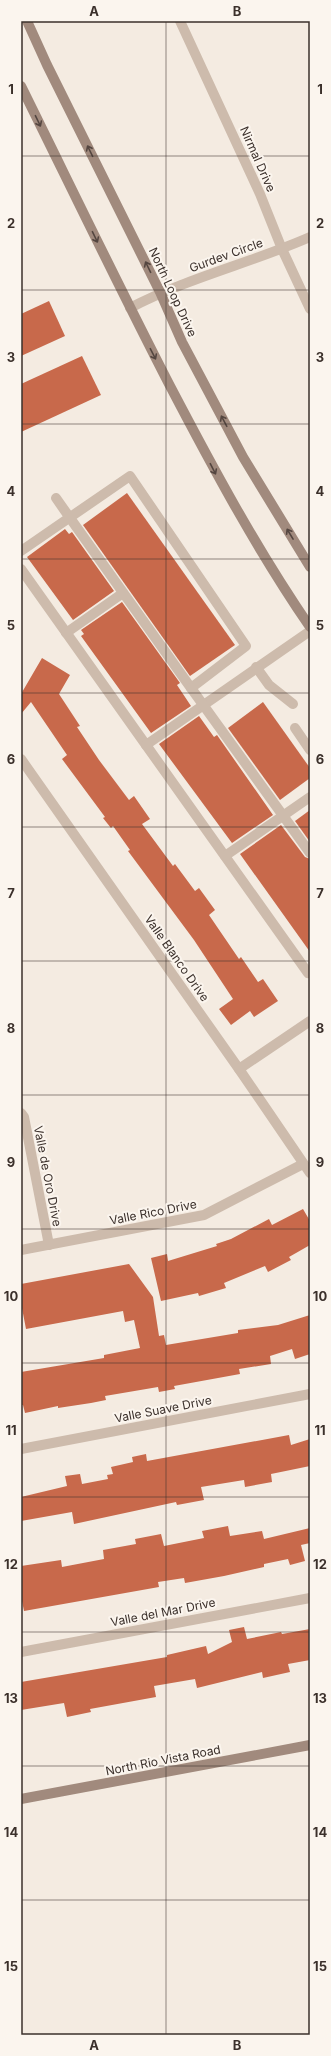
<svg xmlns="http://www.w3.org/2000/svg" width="331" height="2056" viewBox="0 0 331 2056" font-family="Inter,sans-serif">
<rect width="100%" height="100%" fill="#f4ebe1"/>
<g fill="#c8694b">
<path d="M49,301L65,336L21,356V314Z"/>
<path d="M82,356L101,395L21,432V384Z"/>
<path d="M127,493L235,645L190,676L83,525Z"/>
<path d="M65,529L69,534L72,532L114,591L73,620L27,557Z"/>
<path d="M122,602L180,683L177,685L191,706L151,733L81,636L84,634L81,630Z"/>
<path d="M42,658L70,675L59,694L80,726L77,727L99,760L129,800L134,796L150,819L142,824L173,866L175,864L195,891L199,888L215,910L209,915L239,959L241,957L258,982L263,979L278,1001L254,1017L250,1011L231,1025L219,1009L233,999L194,940L128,851L130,850L113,826L111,828L103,818L105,817L62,759L67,755L31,702L21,714V694Z"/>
<path d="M263,702L310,768V778L280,800L228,728Z"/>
<path d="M199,716L214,737L217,735L273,815L232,843L159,744Z"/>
<path d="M310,810V842L295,821Z"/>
<path d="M281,825L305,857L310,859V952L240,854Z"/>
<path d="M303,1209L310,1221V1245L289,1257L291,1260L268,1272L265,1266L224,1283L226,1288L199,1296L198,1293L161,1301L151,1258L167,1254L168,1261L217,1246L216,1244L231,1239L269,1219L272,1225Z"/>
<path d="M129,1264L153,1297L159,1336L164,1335L166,1345L238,1333V1330L278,1325L310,1315V1354L295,1359L292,1349L270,1356L271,1364L239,1369L240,1374L174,1386L175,1389L159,1392L158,1387L105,1396L106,1400L91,1403L58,1408V1406L25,1413L23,1405H21V1372L104,1358V1355L140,1348L134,1320L125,1322L123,1311L26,1329L21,1303V1284Z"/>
<path d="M289,1435L291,1445L310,1439V1466L271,1474L272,1482L245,1487L244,1480L201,1487L204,1500L177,1505L176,1502L74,1524L72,1512L21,1521V1497L67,1486L65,1476L80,1474L82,1484L108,1479L107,1475L113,1474L111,1467L133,1462L132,1457L146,1454L147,1461Z"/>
<path d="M228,1526L230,1536L262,1531L264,1539L310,1528V1543L301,1545L305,1561L290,1565L288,1559L264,1564V1567L224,1576L185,1583L184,1578L158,1582L159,1587L24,1611L21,1596V1566L61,1560L62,1567L104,1559L103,1550L136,1544L135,1539L161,1534L164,1546L204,1538L202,1531Z"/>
<path d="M244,1627L247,1639L281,1632L282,1634L310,1629V1660L288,1664L290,1672L263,1678L262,1672L197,1688L195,1679L154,1686L156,1697L90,1709L91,1712L67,1717L64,1703L21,1710V1682L167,1657V1655L206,1646L208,1654L232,1642L229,1630Z"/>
</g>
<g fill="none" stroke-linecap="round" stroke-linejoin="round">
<g stroke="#cdbbac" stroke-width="10">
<path d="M21,551L130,476L246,646L191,688L70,518L56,498"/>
<path d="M21,569L146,745L310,631"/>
<path d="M66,633L123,593"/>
<path d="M256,667L269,685L293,704"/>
<path d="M191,688L310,853"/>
<path d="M295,728L310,750"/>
<path d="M146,745L308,973L310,972"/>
<path d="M225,856L310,797"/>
</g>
<g stroke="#cdbbac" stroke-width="10">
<path d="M180,21L260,194L282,249L310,309"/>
<path d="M130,308C187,278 251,263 310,237"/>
<path d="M21,759L239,1069L310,1173"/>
<path d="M239,1069L310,1021"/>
<path d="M21,1113L24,1117L49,1245"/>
<path d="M21,1250L204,1215L303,1164"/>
<path d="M21,1449L310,1394"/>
<path d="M21,1652L310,1598"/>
</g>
<g stroke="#a18a7d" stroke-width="10">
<path d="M27,21L47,65L160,292L182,342L243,457L310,567"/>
<path d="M21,86C70,185 118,285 169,384C213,468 257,550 310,627"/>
<path d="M21,1799L310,1745"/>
</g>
</g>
<defs><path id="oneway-shaft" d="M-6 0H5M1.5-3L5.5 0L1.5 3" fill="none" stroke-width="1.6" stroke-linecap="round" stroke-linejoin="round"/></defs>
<g stroke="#544640">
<use href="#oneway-shaft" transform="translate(38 121) rotate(64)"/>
<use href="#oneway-shaft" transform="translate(90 151) rotate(-116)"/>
<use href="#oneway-shaft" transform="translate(95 237) rotate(64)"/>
<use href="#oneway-shaft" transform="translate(148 267) rotate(-116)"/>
<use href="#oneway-shaft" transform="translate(153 354) rotate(63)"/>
<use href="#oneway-shaft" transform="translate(224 421) rotate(-118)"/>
<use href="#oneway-shaft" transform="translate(213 469) rotate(63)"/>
<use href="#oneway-shaft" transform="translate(290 534) rotate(-121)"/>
</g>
<path fill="none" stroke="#3b302b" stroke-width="1" stroke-opacity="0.55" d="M166,21V2035M21,156H310M21,290H310M21,424H310M21,559H310M21,693H310M21,827H310M21,961H310M21,1095H310M21,1229H310M21,1363H310M21,1497H310M21,1632H310M21,1766H310M21,1900H310"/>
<g text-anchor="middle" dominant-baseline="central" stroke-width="4" stroke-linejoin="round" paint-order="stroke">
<g font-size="12" fill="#3b302b" stroke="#fbf5ee">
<text transform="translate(258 159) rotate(66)">Nirmal Drive</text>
<text transform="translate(226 255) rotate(-20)">Gurdev Circle</text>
<text transform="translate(173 292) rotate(65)">North Loop Drive</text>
<text transform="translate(177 958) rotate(55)">Valle Blanco Drive</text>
<text transform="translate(48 1176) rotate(79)">Valle de Oro Drive</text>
<text transform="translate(153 1212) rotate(-11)">Valle Rico Drive</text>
<text transform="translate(163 1409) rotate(-11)">Valle Suave Drive</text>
<text transform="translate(163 1612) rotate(-11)">Valle del Mar Drive</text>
<text transform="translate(163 1760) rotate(-11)">North Rio Vista Road</text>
</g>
</g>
<rect width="331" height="2056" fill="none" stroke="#fbf5ee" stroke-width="44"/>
<rect x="22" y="22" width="287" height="2012" fill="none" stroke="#3b302b" stroke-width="1.5"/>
<g font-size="13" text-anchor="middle" font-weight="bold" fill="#3b302b">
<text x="94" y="16">A</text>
<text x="237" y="16">B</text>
<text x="11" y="94">1</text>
<text x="320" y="94">1</text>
<text x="11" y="228">2</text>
<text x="320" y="228">2</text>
<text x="11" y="362">3</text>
<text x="320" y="362">3</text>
<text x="11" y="496">4</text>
<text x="320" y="496">4</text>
<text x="11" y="630">5</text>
<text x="320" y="630">5</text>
<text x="11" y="764">6</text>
<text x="320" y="764">6</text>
<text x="11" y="898">7</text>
<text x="320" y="898">7</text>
<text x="11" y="1033">8</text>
<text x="320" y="1033">8</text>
<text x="11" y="1167">9</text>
<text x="320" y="1167">9</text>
<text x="11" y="1301">10</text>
<text x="320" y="1301">10</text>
<text x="11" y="1435">11</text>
<text x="320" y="1435">11</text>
<text x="11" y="1569">12</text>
<text x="320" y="1569">12</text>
<text x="11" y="1703">13</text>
<text x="320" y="1703">13</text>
<text x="11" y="1837">14</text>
<text x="320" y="1837">14</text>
<text x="11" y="1971">15</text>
<text x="320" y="1971">15</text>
<text x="94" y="2050">A</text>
<text x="237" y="2050">B</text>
</g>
</svg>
